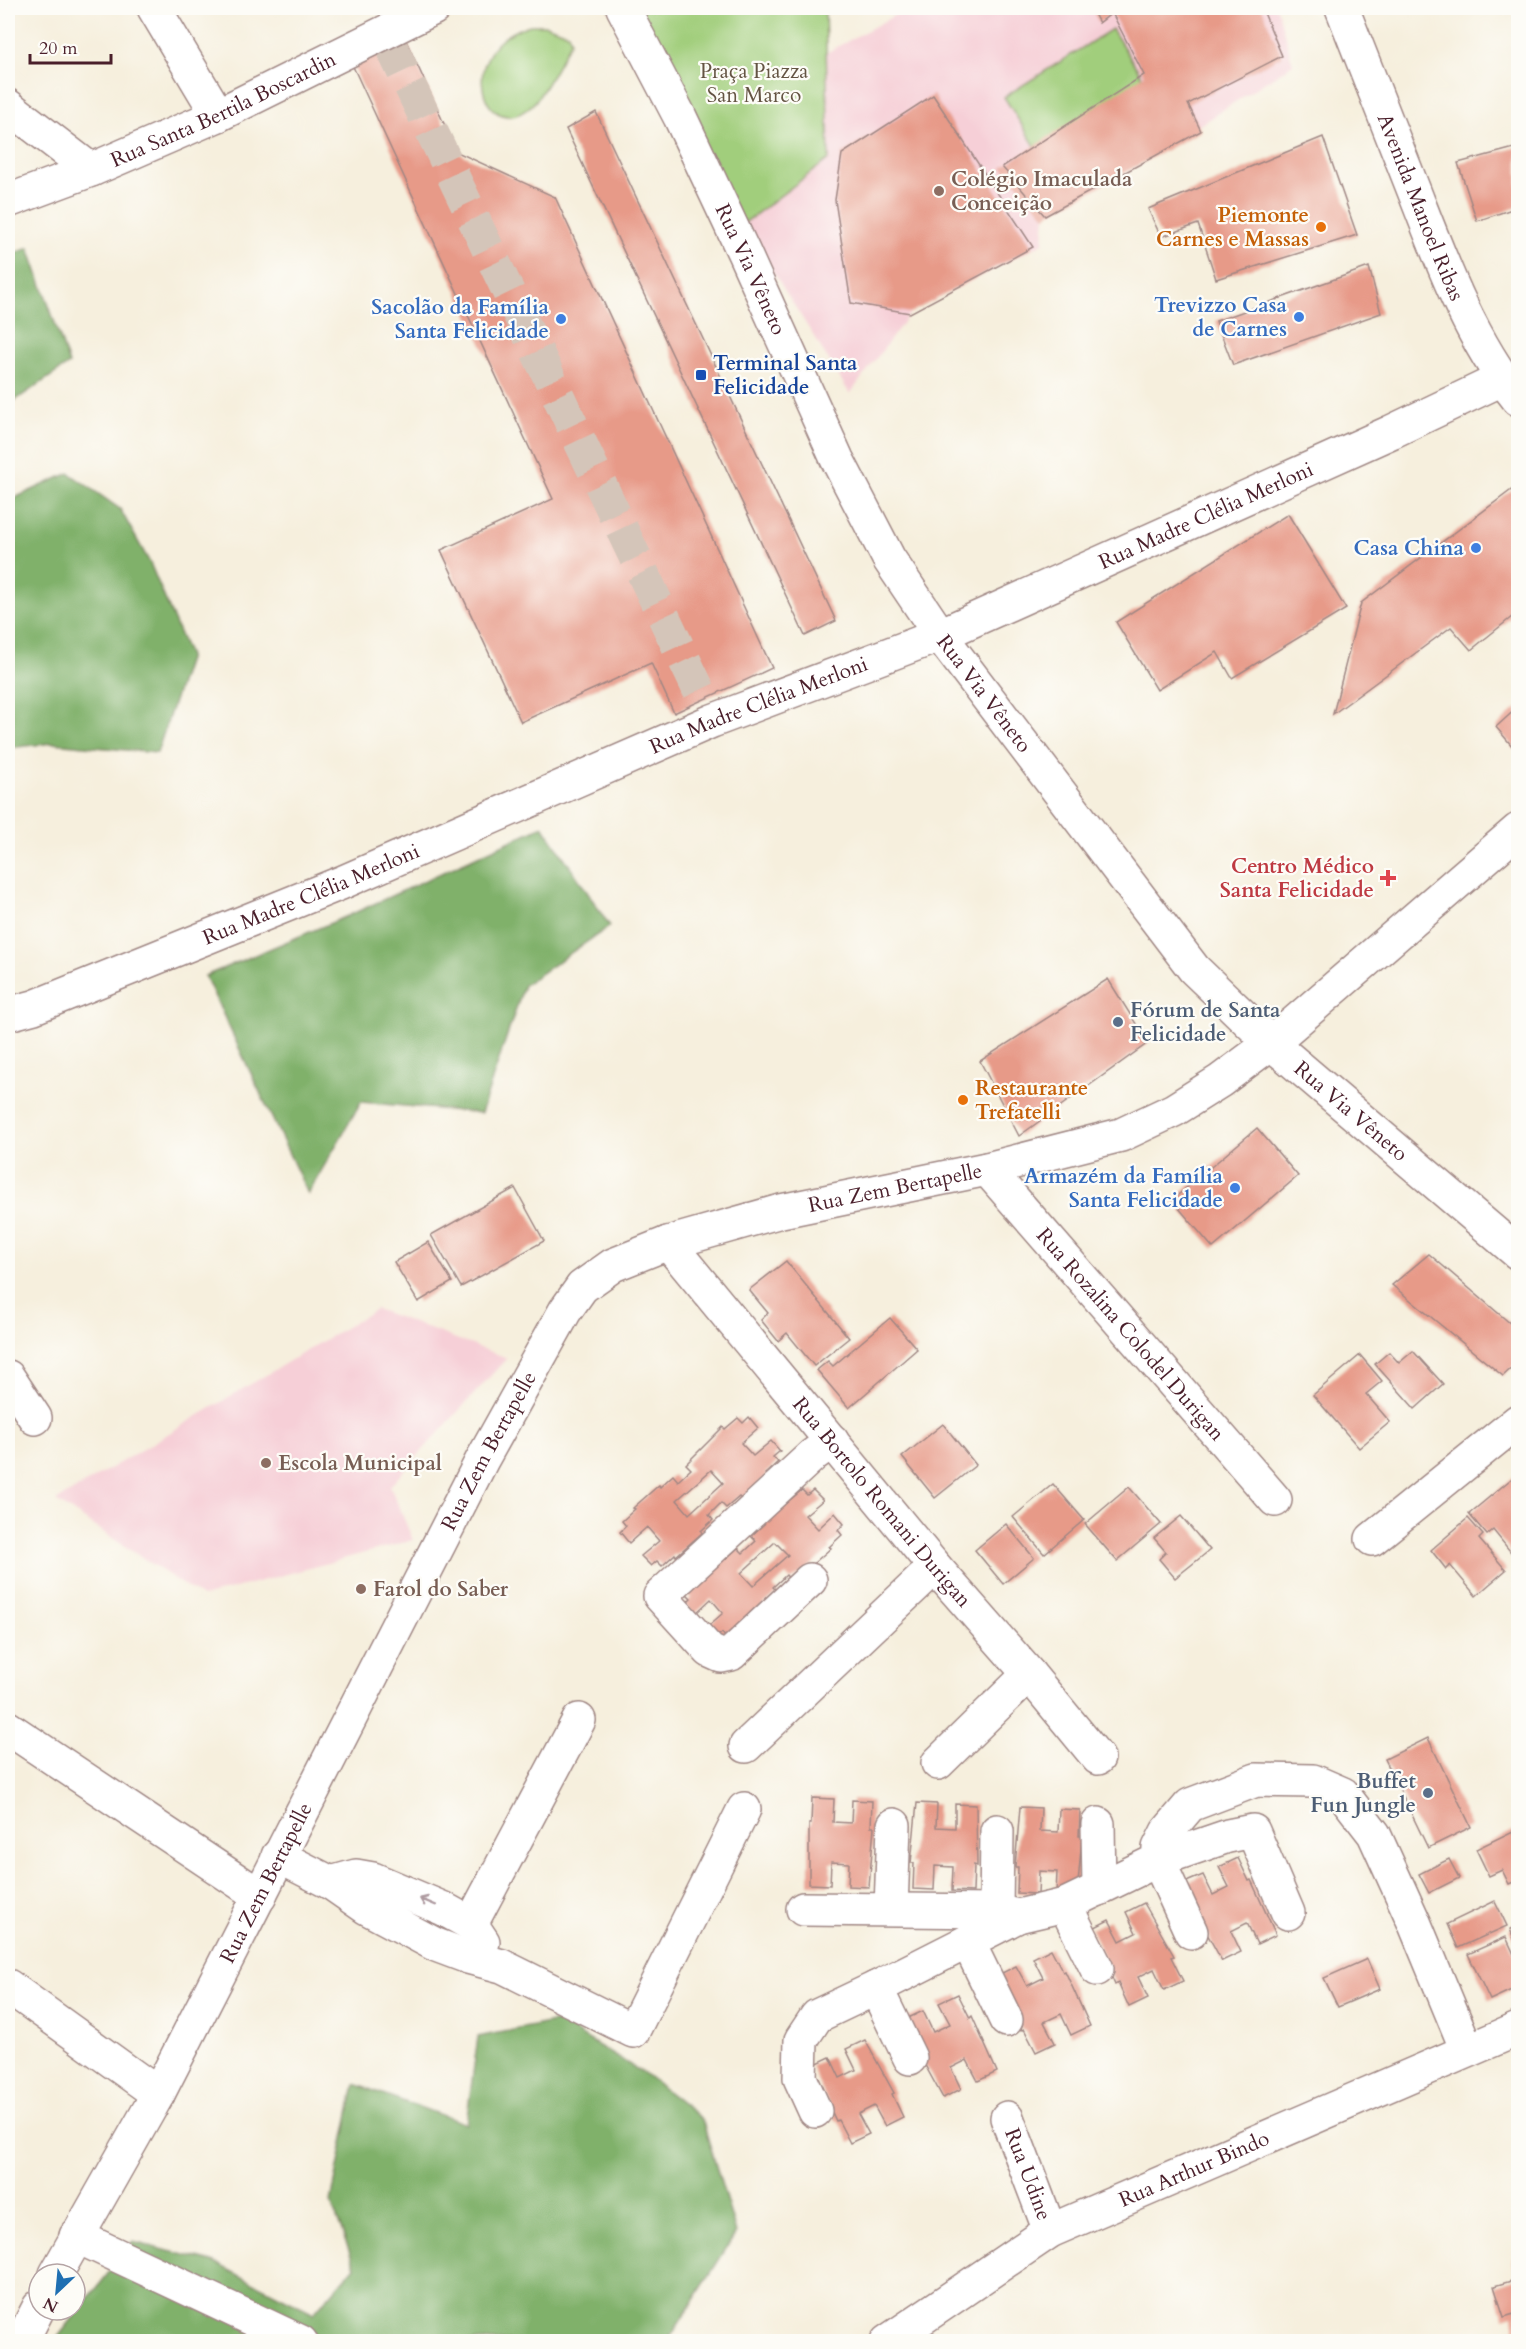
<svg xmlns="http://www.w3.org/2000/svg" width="1526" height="2349" viewBox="0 0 1526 2349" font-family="Cardo,serif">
<rect width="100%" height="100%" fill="#fdfcf7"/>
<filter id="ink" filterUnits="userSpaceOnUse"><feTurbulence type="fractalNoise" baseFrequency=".0167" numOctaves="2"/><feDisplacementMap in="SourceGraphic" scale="12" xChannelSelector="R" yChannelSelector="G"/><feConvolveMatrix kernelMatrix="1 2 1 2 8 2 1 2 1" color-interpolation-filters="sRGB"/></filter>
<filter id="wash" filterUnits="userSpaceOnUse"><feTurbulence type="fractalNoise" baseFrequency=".008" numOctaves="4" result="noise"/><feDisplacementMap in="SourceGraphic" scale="24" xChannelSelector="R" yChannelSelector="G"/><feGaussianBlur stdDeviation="1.35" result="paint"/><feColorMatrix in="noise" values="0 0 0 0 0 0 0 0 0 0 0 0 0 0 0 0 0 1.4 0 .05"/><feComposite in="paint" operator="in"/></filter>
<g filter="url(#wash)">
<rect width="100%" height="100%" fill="#f6efdd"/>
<g fill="#f6cfd7">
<path d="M908,8H1277L1293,64L1137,166L1045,216L1043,243L910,313L850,394L743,224L829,159L826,53Z"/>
<path d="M376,1309L507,1358L390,1486L413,1540L202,1597L56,1501Z"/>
</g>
<g fill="#a1ce7b" stroke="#767653" stroke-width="1.5">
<path d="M632,8H825L829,159L743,224Z"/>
<path d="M530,25H546L568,33L571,41C561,58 545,92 532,105C486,149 449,49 530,25Z"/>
<path d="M1112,29L1157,100L1049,168L1004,97Z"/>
</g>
<g fill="#80b16b" stroke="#65684b" stroke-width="1.5">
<path d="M29,248L69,364L8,405V256Z"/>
<path d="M69,473L120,509L150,563L189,656L157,753L53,743L8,748V501Z"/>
<path d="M543,826L610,926L524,985L481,1113L361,1102L308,1194L205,976L350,915Z"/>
<path d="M558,2021L645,2074L702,2119L736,2233L668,2341L54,2342L133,2242L213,2262L314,2313L355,2266L331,2202L355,2084L466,2124L478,2037Z"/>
</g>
<g id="blocks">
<g fill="#e79a88" fill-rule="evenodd">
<path d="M1091,8H1262L1282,56L1188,104L1201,131L1045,216L1002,167L1144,75L1112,13L1099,23Z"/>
<path d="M404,36L457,152L555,197L772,668L674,713L651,663L521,722L441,550L553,499L350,60Z"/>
<path d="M933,95L1033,247L910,313L851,303L835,200L842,154Z"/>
<path d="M596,112L836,621L805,636L566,129Z"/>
<path d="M1323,137L1357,235L1216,279L1198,224L1161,237L1148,209Z"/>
<path d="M1518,147V207L1477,221L1458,163Z"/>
<path d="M1369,267L1381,313L1233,365L1216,321Z"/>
<path d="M1514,488L1518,493V612L1471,650L1451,627L1333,714L1361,603Z"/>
<path d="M1288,514L1346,609L1232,678L1217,652L1157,690L1116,622Z"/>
<path d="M1518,707V753L1496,727Z"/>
<path d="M1108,979L1148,1043L1019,1136L980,1061Z"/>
<path d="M1257,1128L1298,1176L1213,1248L1172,1200Z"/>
<path d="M515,1188L544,1241L461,1287L431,1235Z"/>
<path d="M428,1242L452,1282L418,1302L394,1262Z"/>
<path d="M1429,1254L1518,1330V1362L1503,1376L1392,1285Z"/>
<path d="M786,1261L849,1338L814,1366L787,1333L778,1341L761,1320L768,1313L749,1290Z"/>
<path d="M890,1318L917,1349L849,1408L817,1370L828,1361L833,1366Z"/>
<path d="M1413,1351L1443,1384L1415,1409L1375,1364L1389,1352L1399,1363Z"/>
<path d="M1360,1355L1382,1381L1366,1394L1390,1422L1359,1448L1313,1395Z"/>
<path d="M749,1417L758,1428L741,1443L753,1456L771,1441L780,1451L773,1457L778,1462L765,1474L767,1476L741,1499L739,1497L726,1508L721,1503L709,1515L713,1520L701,1531L702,1533L676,1556L675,1554L662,1566L657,1561L651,1566L641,1556L659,1541L647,1527L629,1543L620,1532L626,1526L622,1521L635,1509L633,1508L659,1485L660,1487L673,1475L678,1481L691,1469L686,1464L723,1427L725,1429L738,1418L743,1423ZM711,1470L723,1483L689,1514L677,1500Z"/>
<path d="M943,1424L976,1465L935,1498L902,1457Z"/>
<path d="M1516,1475L1518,1477V1561L1493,1530L1487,1535L1469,1514Z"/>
<path d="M1053,1484L1084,1520L1044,1554L1013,1517Z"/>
<path d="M1129,1487L1161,1524L1117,1561L1085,1524Z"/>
<path d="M802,1490L807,1495L813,1490L823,1500L805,1515L818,1529L835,1513L844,1524L838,1530L842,1535L829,1547L831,1548L805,1571L791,1581L786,1575L773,1587L778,1592L726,1638L722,1633L715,1638L706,1628L723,1613L711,1599L694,1615L685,1604L691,1598L686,1593L723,1557L725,1559L738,1548L743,1553L756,1541L751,1536L764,1524L762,1523ZM775,1542L788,1555L753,1586L741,1573Z"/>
<path d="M1181,1516L1210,1550L1175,1578L1159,1559L1166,1552L1154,1538Z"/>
<path d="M1468,1518L1483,1535L1479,1539L1506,1570L1476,1596L1450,1565L1446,1569L1431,1550Z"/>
<path d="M1006,1524L1034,1558L1003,1584L975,1550Z"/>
<path d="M1428,1738L1471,1827L1428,1848L1385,1759Z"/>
<path d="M812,1798L834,1799L833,1822L851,1823L852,1800L872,1801L871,1827H874L869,1887L848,1886L849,1863L831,1862L830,1885L809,1884V1824H811Z"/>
<path d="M917,1803L937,1804L936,1827L955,1828V1804L976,1805L977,1866L974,1865L973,1892L952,1891L953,1867L935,1866L934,1890L913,1889L914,1863H911Z"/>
<path d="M1020,1807L1041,1808L1040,1831L1058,1832L1059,1809L1080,1810L1079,1836H1082L1077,1896L1056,1895L1057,1872L1039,1871L1038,1894L1017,1893L1018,1867H1015Z"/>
<path d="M1513,1831L1518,1843V1880L1509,1884L1502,1870L1489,1876L1476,1849Z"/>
<path d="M1238,1858L1249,1881L1251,1880L1276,1935L1257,1944L1247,1923L1231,1931L1241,1952L1222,1961L1193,1908L1184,1883L1203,1875L1213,1895L1229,1887L1219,1867Z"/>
<path d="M1449,1859L1459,1878L1429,1893L1419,1874Z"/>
<path d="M1495,1901L1507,1926L1458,1948L1447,1924Z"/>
<path d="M1144,1903L1174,1956L1171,1957L1183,1981L1164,1990L1154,1969L1138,1977L1148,1998L1129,2007L1118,1983L1115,1985L1091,1929L1109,1920L1120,1941L1136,1933L1126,1912Z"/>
<path d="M1518,1925V1948L1510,1929Z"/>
<path d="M1506,1937L1518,1963V1987L1490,2000L1468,1954Z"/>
<path d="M1051,1949L1063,1972L1065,1971L1090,2026L1071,2035L1061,2014L1044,2022L1055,2043L1036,2052L1024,2029L1022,2030L998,1975L1016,1966L1027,1986L1043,1978L1033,1958Z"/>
<path d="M1367,1959L1380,1989L1338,2007L1324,1978Z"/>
<path d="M958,1994L970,2018L972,2016L997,2072L978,2081L967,2060L951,2068L961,2089L943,2098L914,2045L904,2020L923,2011L933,2032L950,2024L939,2003Z"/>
<path d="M865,2040L894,2093L892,2094L903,2117L885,2126L874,2106L858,2114L869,2134L850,2143L838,2120L836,2121L811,2066L830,2057L840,2078L856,2070L846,2049Z"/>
<path d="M1518,2257V2277L1512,2259Z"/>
<path d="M1518,2279V2338H1517L1514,2314L1504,2317L1494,2286Z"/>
</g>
</g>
</g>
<g filter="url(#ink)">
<use href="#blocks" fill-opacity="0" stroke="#a08784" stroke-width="1.5"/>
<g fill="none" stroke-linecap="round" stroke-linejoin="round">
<path stroke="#d4c5b9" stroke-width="33" stroke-dasharray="33 16" stroke-linecap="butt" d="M389,42L703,699"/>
<g stroke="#a08784" stroke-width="36">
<g id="minor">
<path d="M154,8L218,115"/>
<path d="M8,106L91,170"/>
<path id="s1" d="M8,201L91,170L218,115L434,8"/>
<path id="s2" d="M8,1014L34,1007L341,883L712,721L940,635L1391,432L1502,379"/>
<path id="s3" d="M987,1169L1275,1500"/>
<path id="s4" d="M668,1243L935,1567L1029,1674L1098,1758"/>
<path d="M8,1377L35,1418"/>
<path d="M1372,1539L1518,1421"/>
<path d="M810,1580L731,1654L721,1656L710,1651L660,1596L813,1455L832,1441"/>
<path d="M8,1728L260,1896"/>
<path d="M746,1746L935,1567"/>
<path d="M938,1763L1029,1674"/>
<path d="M1098,1824L1099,1889"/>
<path d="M278,1856L331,1883L367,1908L436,1945L468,1957L502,1966L633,2031L744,1809"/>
<path d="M331,1883L356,1876L373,1879L444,1909L471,1924L483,1942"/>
<path d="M1065,1905L1097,1969"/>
<path d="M803,1909L996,1911L1018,1916"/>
<path d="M891,1909L894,1825"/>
<path d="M996,1911L997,1831"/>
<path d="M471,1924L579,1720"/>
<path d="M1191,1932L1158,1860L1228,1836L1253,1831L1288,1913"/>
<path d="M968,1942L1006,2020"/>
<path d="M8,1986L158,2094"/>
<path d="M876,1988L910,2058"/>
<path d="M815,2111L800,2078L801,2040L817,2016L876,1988L1018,1916L1065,1905L1158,1860L1159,1848L1167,1832L1190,1805L1256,1780L1313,1781L1343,1794L1374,1834L1414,1922L1467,2050"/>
<path id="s5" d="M1007,2118L1050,2231"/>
<path d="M76,2236L301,2342"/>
<path id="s6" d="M56,2274L158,2094L482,1460L565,1311L582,1287L613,1265L668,1243L781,1211L987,1169L1121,1135L1174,1110L1220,1081L1271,1043L1518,830"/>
<path d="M21,2342L39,2307"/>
<path id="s7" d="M887,2342L1050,2231L1518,2029"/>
</g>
</g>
<g stroke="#a08784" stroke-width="36">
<g id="major">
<path id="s8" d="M623,8L680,117L744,253L837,459L889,559L940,635L1194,969L1271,1043L1518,1253"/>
<path id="s9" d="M1342,8C1366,69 1390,130 1414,191C1442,263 1470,339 1518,399"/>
</g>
</g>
<use href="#minor" stroke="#fff" stroke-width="33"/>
<use href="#major" stroke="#fff" stroke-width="33"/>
</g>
<defs><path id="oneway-shaft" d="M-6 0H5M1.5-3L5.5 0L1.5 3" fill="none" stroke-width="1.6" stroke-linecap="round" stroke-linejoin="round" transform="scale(1.5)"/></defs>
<use stroke="#ae9aa0" href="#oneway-shaft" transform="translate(428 1902) rotate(-157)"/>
</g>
<g fill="#8d6e63" stroke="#fdfcf7" stroke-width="2">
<circle cx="939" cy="191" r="6"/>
<circle cx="266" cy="1463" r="6"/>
<circle cx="361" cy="1589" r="6"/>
</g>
<g fill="#e8710a" stroke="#fdfcf7" stroke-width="2">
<circle cx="1321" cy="227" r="6"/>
<circle cx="963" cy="1100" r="6"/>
</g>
<g fill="#3f7fe0" stroke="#fdfcf7" stroke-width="2">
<circle cx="1299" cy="317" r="6"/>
<circle cx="561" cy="319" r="6"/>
<circle cx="1476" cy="548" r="6"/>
<circle cx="1235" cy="1188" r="6"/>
</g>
<rect fill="#1a4fb4" stroke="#fdfcf7" stroke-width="2" x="695" y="369" width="12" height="12" rx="3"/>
<path fill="#e0444e" stroke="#fdfcf7" stroke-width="2" d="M1385 869h6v6h6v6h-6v6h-6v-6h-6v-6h6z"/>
<g fill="#5c6f8a" stroke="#fdfcf7" stroke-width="2">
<circle cx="1118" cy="1022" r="6"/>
<circle cx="1428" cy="1793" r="6"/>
</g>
<g text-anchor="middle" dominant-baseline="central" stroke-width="4.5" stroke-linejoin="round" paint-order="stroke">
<g font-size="21" fill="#645443" stroke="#fdfcf7">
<text x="754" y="71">Praça Piazza<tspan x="754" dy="24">San Marco</tspan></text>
</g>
<g font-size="21" fill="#4a1f2b" stroke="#fdfcf7">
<text stroke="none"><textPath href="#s1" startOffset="234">Rua Santa Bertila Boscardin</textPath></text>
<text stroke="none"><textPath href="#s9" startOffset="214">Avenida Manoel Ribas</textPath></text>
<text stroke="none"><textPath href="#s8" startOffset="291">Rua Via Vêneto</textPath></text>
<text stroke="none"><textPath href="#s2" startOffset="1298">Rua Madre Clélia Merloni</textPath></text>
<text stroke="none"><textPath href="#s8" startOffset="777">Rua Via Vêneto</textPath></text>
<text stroke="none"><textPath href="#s2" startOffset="812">Rua Madre Clélia Merloni</textPath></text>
<text stroke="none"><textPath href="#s2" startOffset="326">Rua Madre Clélia Merloni</textPath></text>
<text stroke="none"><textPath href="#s8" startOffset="1335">Rua Via Vêneto</textPath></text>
<text stroke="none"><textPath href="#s6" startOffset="1450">Rua Zem Bertapelle</textPath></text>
<text stroke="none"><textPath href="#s3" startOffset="219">Rua Rozalina Colodel Durigan</textPath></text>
<text stroke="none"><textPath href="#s6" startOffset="930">Rua Zem Bertapelle</textPath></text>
<text stroke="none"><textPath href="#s4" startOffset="336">Rua Bortolo Romani Durigan</textPath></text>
<text stroke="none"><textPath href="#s6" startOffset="444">Rua Zem Bertapelle</textPath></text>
<text stroke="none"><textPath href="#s7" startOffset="354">Rua Arthur Bindo</textPath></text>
<text stroke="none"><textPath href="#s5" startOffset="60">Rua Udine</textPath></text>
</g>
<g font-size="21" font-weight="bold" fill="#785e54" stroke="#fdfcf7" text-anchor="start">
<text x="951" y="179">Colégio Imaculada<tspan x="951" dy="24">Conceição</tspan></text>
<text x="278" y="1463">Escola Municipal</text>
<text x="373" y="1589">Farol do Saber</text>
</g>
<g font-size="21" font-weight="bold" fill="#c56008" stroke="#fdfcf7" text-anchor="end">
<text x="1309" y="215">Piemonte<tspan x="1309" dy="24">Carnes e Massas</tspan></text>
<text x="975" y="1088" text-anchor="start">Restaurante<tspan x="975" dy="24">Trefatelli</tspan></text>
</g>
<g font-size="21" font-weight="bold" fill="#366cbe" stroke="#fdfcf7" text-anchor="end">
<text x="1287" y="305">Trevizzo Casa<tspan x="1287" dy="24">de Carnes</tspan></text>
<text x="549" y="307">Sacolão da Família<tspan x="549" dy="24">Santa Felicidade</tspan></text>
<text x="1464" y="548">Casa China</text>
<text x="1223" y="1176">Armazém da Família<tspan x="1223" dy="24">Santa Felicidade</tspan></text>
</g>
<g font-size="21" font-weight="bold" fill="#164399" stroke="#fdfcf7" text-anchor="start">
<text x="713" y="363">Terminal Santa<tspan x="713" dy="24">Felicidade</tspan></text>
</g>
<g font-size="21" font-weight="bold" fill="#be3a42" stroke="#fdfcf7" text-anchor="end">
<text x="1374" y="866">Centro Médico<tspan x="1374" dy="24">Santa Felicidade</tspan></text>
</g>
<g font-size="21" font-weight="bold" fill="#4e5e75" stroke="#fdfcf7" text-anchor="start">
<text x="1130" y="1010">Fórum de Santa<tspan x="1130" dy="24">Felicidade</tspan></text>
<text x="1416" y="1781" text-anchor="end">Buffet<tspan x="1416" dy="24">Fun Jungle</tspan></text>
</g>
</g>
<rect width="1526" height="2349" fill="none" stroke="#fdfcf7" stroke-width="30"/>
<g transform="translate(57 2292) rotate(206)"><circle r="28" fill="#fdfcf7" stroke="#b5a4a5" stroke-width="1.5"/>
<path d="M0-4.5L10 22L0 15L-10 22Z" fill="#1f6fb2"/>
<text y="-9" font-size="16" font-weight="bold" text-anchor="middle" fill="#4a1f2b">N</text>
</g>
<path d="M30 54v9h81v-9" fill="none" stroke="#4a1f2b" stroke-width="3"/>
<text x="39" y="54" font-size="18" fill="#4a1f2b" stroke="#fdfcf7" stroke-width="4.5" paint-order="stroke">20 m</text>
</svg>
